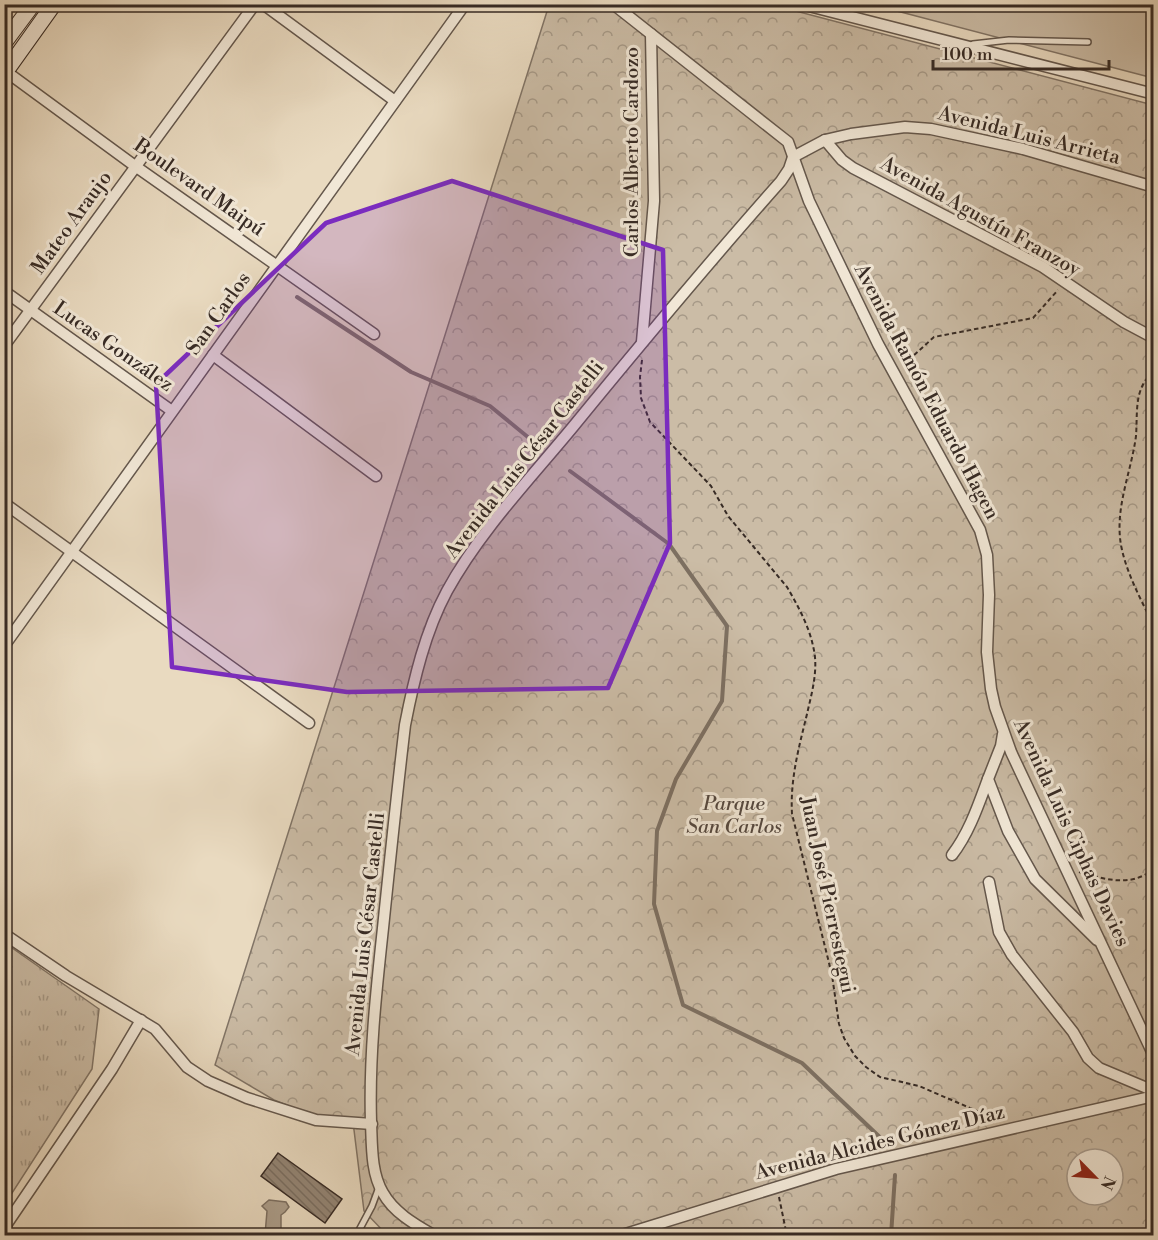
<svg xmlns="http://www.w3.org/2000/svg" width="1158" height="1240" viewBox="0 0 1158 1240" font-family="'Libre Bodoni',serif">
<defs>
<pattern id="grass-tufts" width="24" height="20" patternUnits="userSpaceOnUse" patternTransform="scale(1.5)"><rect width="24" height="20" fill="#cbbca6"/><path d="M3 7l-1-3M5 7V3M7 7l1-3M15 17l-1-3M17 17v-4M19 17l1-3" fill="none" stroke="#a69987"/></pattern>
<pattern id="park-crowns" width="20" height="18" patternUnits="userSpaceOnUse" patternTransform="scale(1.5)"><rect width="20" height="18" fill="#cbbca6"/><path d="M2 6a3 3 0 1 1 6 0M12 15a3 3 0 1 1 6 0" fill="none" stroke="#a69987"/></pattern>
<pattern id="building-back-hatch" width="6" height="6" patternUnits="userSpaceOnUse" patternTransform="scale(1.5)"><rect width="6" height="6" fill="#948676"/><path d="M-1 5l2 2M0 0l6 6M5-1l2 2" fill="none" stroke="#7a6e61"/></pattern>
</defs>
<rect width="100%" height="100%" fill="#e9dac0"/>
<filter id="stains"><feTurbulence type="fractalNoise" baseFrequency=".00333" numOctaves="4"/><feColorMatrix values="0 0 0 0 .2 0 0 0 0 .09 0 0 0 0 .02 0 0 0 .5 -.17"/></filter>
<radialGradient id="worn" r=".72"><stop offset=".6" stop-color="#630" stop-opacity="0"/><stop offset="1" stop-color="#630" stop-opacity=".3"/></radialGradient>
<path fill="url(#grass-tufts)" stroke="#817466" stroke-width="1.5" d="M5,943L99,1009L92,1069L5,1204Z"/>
<path fill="url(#park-crowns)" stroke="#817466" stroke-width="1.5" fill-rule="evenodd" d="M549,5H773L1153,105V1235H387L364,1211L353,1122L312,1115L274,1100L215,1065ZM1077,1159H1113V1195H1077Z"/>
<path fill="#cbbca6" stroke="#817466" stroke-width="1.5" d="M874,5H1153V78Z"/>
<path fill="#ac9e8b" stroke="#7d7062" stroke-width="1.5" d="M269,1200L286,1202L289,1207L285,1212L281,1215V1228L286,1235H265L267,1211L262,1206Z"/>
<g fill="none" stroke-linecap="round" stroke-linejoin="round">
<g stroke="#7d7062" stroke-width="4">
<path d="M297,297L411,372L490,406L540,447"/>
<path d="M570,471L669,544L727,626L722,701L676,779L657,831L654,904L683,1005L802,1063L886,1143"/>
<path d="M891,1236L895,1175"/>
</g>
</g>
<path fill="url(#building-back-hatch)" stroke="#372b25" stroke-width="1.5" d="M278,1153L342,1199L325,1223L261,1176Z"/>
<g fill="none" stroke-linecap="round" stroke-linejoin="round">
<g stroke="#64574c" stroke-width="8">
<g id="service">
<path d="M973,44L1009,40L1088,42"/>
<path d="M356,1236L372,1206L379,1187"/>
</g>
</g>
<g stroke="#64574c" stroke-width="13">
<g id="minor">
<path d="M263,4L395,101"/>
<path d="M613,4L788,142L809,201L878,344L980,530L987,555L989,595L987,652L991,689L995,707L1011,752L1154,1056"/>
<path d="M801,4L1154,94"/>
<path d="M4,70L135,166L374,334"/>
<path d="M825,140L842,160L853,168L1043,267L1124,322L1154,338"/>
<path d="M793,157L825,140L851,134L905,127L931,129L1023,149L1154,187"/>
<path d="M4,291L172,411"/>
<path d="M642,342L654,201L651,34"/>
<path d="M4,346L255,4"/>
<path d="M213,355L376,476"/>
<path d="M4,503L309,723"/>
<path d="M4,646L465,4"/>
<path d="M1003,734L1001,746L988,779L1008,831L1035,879L1097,940"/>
<path d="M952,855C969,833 978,806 988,779"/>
<path d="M989,882L999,932L1012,955L1073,1032L1088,1058L1099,1068L1154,1091"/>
<path d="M4,934L66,976L155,1029L187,1067L208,1081L247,1098L316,1120L372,1124"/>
<path d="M4,1228L112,1069L141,1020"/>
<path d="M435,1236C416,1225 394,1213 383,1193C371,1173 372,1146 371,1122C369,1057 376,993 383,928C390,860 397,792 405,725C414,679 425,632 447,591C480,531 529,480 572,428C640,345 709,262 781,181L789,169L793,157"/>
<path d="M619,1236L836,1169L1154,1096"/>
</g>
</g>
<g stroke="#372b25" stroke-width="17">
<g id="secondary">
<path d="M4,43L33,4"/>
<path d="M4,74L54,4"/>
</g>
</g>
<g stroke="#372b25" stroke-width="2" stroke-dasharray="4.5 3" stroke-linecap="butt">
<path d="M642,360L640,377L641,398L650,422L711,486L728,516L787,587C797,604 809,626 813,646C819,668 812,692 807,714C799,747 790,779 792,814L832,975L839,1024L844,1038L855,1056L866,1067L880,1077L919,1086L998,1120"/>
<path d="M903,365L934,337L1033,318L1058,290"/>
<path d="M1154,373C1145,378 1142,385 1139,395C1136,408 1137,423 1136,436C1131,474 1113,511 1122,550C1128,576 1142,602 1154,626"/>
<path d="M1079,872C1105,879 1130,888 1154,869"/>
<path d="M779,1197L787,1236"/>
</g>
<use href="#service" stroke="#f1e7d6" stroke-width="5"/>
<use href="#minor" stroke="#f1e7d6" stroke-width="10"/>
<use href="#secondary" stroke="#f1e7d6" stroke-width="15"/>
</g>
<path fill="#7b2cbf" fill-opacity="0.2" stroke="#7b2cbf" stroke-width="4.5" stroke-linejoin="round" d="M452,181L663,250L670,543L608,688L347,692L172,667L156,384L326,223Z"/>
<g text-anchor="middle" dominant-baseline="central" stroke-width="6" stroke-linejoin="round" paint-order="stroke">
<g font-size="20" fill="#372b25" stroke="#f1e7d6">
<text transform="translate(1029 136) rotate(14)">Avenida Luis Arrieta</text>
<text transform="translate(632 152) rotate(-90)">Carlos Alberto Cardozo</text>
<text transform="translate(199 188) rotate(35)">Boulevard Maipú</text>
<text transform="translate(980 217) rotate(29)">Avenida Agustín Franzoy</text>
<text transform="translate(72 223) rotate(-54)">Mateo Araujo</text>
<text transform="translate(219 314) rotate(-55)">San Carlos</text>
<text transform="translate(113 347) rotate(35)">Lucas González</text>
<text transform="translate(926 392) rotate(62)">Avenida Ramón Eduardo Hagen</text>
<text transform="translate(525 460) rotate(-52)">Avenida Luis César Castelli</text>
<text transform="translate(1071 833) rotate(65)">Avenida Luis Ciphas Davies</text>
<text transform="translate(827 895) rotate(78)">Juan José Pierrestegui</text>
<text transform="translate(366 934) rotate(-84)">Avenida Luis César Castelli</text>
<text transform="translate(880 1143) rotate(-14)">Avenida Alcides Gómez Díaz</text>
</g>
<g font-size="20" font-style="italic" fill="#55483f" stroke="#f1e7d6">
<text x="734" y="804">Parque<tspan x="734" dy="23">San Carlos</tspan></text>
</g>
</g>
<rect width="1158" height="1240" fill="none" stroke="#e9dac0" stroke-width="24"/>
<rect x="6" y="6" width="1146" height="1228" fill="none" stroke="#372b25" stroke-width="3"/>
<rect x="12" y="12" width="1134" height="1216" fill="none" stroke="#372b25" stroke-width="1.5"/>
<g transform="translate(1095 1177) rotate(115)"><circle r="28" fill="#f1e7d6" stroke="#a79c8f" stroke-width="1.5"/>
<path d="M0-4.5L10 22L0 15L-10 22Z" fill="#8f2418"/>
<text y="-9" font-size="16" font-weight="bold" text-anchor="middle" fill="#372b25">N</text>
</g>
<path d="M933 60v9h176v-9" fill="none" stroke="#372b25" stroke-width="3"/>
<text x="942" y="60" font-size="18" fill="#372b25" stroke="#f1e7d6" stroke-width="4.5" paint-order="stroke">100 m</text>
<rect width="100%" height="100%" filter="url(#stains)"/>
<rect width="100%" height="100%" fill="url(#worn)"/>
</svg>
